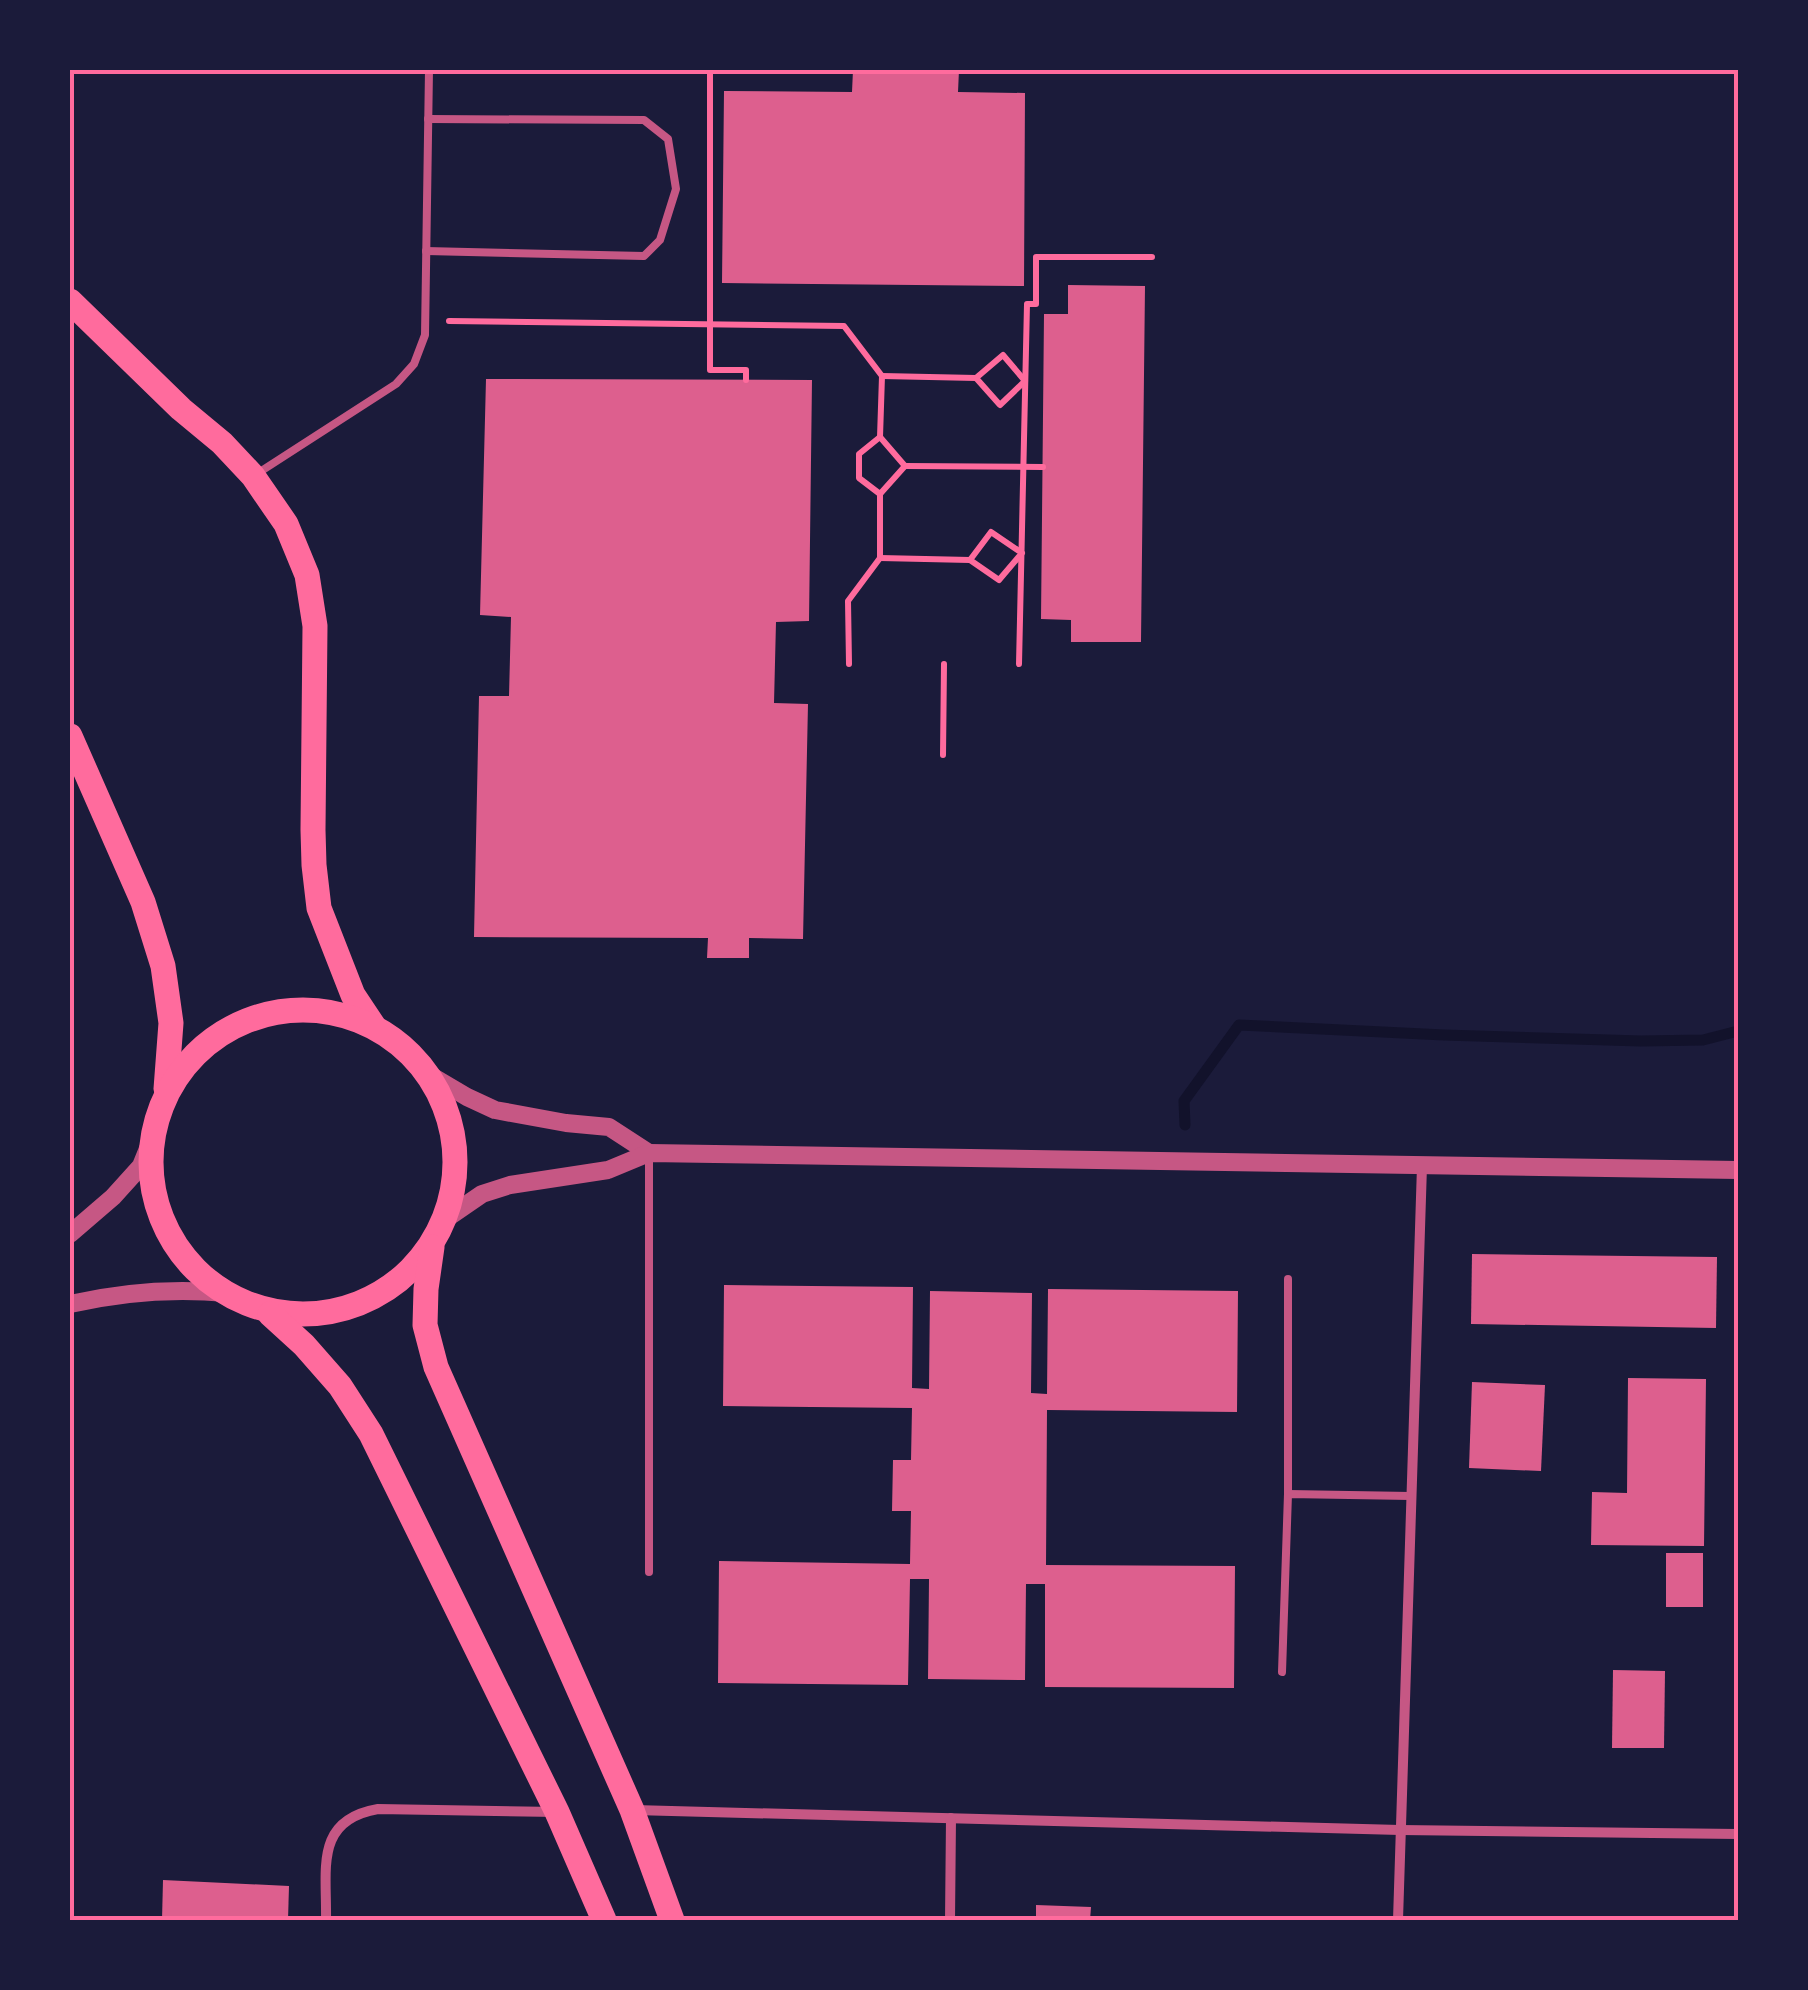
<svg xmlns="http://www.w3.org/2000/svg" width="1808" height="1990" viewBox="0 0 1808 1990" font-family="Quicksand,sans-serif">
<rect width="100%" height="100%" fill="#1b1b3a"/>
<g fill="none" stroke-linecap="round" stroke-linejoin="round">
<path stroke="#12122b" stroke-width="11" d="M1185,1125L1184,1101L1239,1025L1444,1035L1641,1041L1703,1040L1738,1031"/>
</g>
<g fill="#dd5f8e">
<path d="M853,70H959L958,92L1025,93L1024,286L722,283L724,91L852,92Z"/>
<path d="M1068,285L1145,286L1141,642H1071V620L1041,619L1044,314H1068Z"/>
<path d="M486,379L812,380L809,621L776,622L774,703L808,704L803,939L749,938V958H707L708,938L474,937L479,696H509L511,617L480,615Z"/>
<path d="M1472,1254L1717,1257L1716,1328L1471,1324Z"/>
<path d="M724,1285L913,1287L912,1388L929,1389L930,1291L1032,1293L1031,1393L1047,1394L1048,1289L1238,1291L1237,1412L1047,1410L1046,1565L1235,1566L1234,1688L1045,1687V1584H1026L1025,1680L928,1679L929,1579H910L908,1685L718,1683L719,1561L910,1564L911,1511H892L893,1460H911L912,1408L723,1406Z"/>
<path d="M1628,1378L1706,1379L1704,1546L1591,1545L1592,1492L1627,1493Z"/>
<path d="M1472,1382L1545,1385L1541,1471L1469,1468Z"/>
<rect x="1666" y="1553" width="37" height="54"/>
<path d="M1613,1670L1665,1671L1664,1748H1612Z"/>
<path d="M163,1880L289,1886L288,1920H162Z"/>
<path d="M1036,1905L1091,1907L1090,1920H1036Z"/>
</g>
<g fill="none" stroke-linecap="round" stroke-linejoin="round">
<g stroke="#ff6b9d" stroke-width="6">
<path d="M710,70V370H746V380"/>
<path d="M449,321L844,326L882,376L880,437"/>
<path d="M882,376L976,378L1003,355L1025,381L1000,405L976,378"/>
<path d="M880,437L905,466L880,494L859,478V454Z"/>
<path d="M905,466L1043,467"/>
<path d="M880,558L970,560L999,580L1022,553L991,532L970,560"/>
<path d="M849,664L848,601L880,558V494"/>
<path d="M1019,664L1027,304H1036V257H1152"/>
<path d="M943,755L944,664"/>
</g>
<g stroke="#c65784" stroke-width="8">
<path d="M426,251L644,256L660,240L676,189L668,139L644,120L428,119"/>
<path d="M255,475L396,384L414,364L425,335L429,70"/>
<path d="M649,1153V1572"/>
<path d="M1288,1279V1494"/>
<path d="M1282,1672L1288,1494L1411,1496"/>
</g>
<g stroke="#c65784" stroke-width="10">
<path d="M634,1810L1400,1830L1738,1834"/>
<path d="M326,1920C327,1869 314,1820 378,1809L557,1812"/>
<path d="M950,1920L951,1818"/>
<path d="M1398,1920L1422,1166"/>
</g>
<g stroke="#c65784" stroke-width="18">
<path d="M423,1071L467,1097L495,1110L566,1123L609,1127L649,1153"/>
<path d="M450,1216L482,1194L510,1185L608,1170L649,1153L1738,1170"/>
<path d="M70,1234L113,1197L141,1166L154,1134"/>
<path d="M70,1304C122,1292 174,1288 227,1293"/>
</g>
<g stroke="#ff6b9d" stroke-width="25">
<path d="M70,301L181,409L222,443L253,476L286,524L307,575L315,626L313,830L314,865L319,908L353,995L373,1025"/>
<path d="M70,736L143,902L163,966L171,1023L166,1089"/>
<circle cx="303" cy="1162" r="152"/>
<path d="M432,1247L426,1289L425,1325L436,1367L632,1810L672,1920"/>
<path d="M270,1314L304,1345L340,1386L371,1434L557,1812L604,1920"/>
</g>
</g>
<rect width="1808" height="1990" fill="none" stroke="#1b1b3a" stroke-width="145"/>
<rect x="72" y="72" width="1664" height="1846" fill="none" stroke="#ff6b9d" stroke-width="4"/>
</svg>
